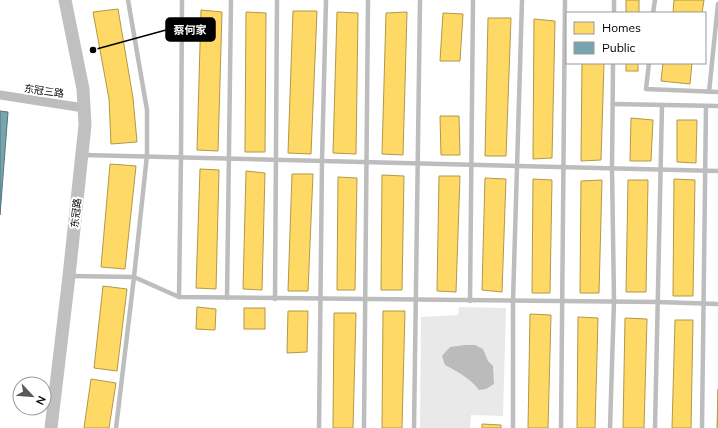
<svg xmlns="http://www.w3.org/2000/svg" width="718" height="428" viewBox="0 0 718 428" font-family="Mulish,'Noto Sans SC',sans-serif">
<rect width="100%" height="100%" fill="#fff"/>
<path fill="#e9e9e9" d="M459,307L506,308L503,416L471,415L470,428H420L421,317L458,315Z"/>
<path fill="#bbb" d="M465,345H475L483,349L488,361L493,366L494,384L486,389L479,390C470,378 458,372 445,365L442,356L450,347Z"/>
<g fill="#ffd966" stroke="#b29847">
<rect x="626" y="0" width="13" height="13"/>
<path d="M674,0H704L702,13H673Z"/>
<path d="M118,9L133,98L137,142L111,144L109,99L93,12Z"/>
<path d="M201,10L222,12L218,151L197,150Z"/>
<path d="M293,11H317L311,154L288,153Z"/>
<path d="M246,12L266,13L265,152H245Z"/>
<path d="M337,12L358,13L356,154L333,153Z"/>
<path d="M407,12L403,155L382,154L386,13Z"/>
<path d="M443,13L463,14L460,61H440Z"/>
<path d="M488,18H511L506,156H485Z"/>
<path d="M534,19L555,21L552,158L533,159Z"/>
<path d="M582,63H604L601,160L581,161Z"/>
<rect x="626" y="63" width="12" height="8"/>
<path d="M663,63H692L690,84L661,81Z"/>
<path d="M440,116H459L460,155H441Z"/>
<path d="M631,118L653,120L651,161H630Z"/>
<path d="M677,120H697L696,163L677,162Z"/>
<path d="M110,164L136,166L125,269L101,267Z"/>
<path d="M200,169L219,170L216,289L196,288Z"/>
<path d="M246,171L265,173L262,290L243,289Z"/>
<path d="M292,174H313L308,291H288Z"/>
<path d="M382,175L404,176L402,290H381Z"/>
<path d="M439,176H460L456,292L437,291Z"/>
<path d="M338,177L357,178L355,290H337Z"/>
<path d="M485,178L506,179L502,292L482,290Z"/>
<path d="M533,179L552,180L550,293H532Z"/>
<path d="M674,179L695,180L693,296H673Z"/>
<path d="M602,180L599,293H580L581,181Z"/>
<path d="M628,180H648L646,292H626Z"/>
<path d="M103,286L127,289L117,371L94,368Z"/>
<path d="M197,307L216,309L215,330L196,329Z"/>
<rect x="244" y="308" width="21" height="21"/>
<path d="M288,311H308L307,352L287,353Z"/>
<path d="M383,311H405L402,428H382Z"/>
<path d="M334,313H356L353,428H333Z"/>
<path d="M530,314L551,315L548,428H528Z"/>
<path d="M578,317L598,318L595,428H577Z"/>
<path d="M625,318L647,319L644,428H623Z"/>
<path d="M675,320H693L691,428H672Z"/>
<path d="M91,379L116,383L109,428H84Z"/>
<path d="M718,389V428H717Z"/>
<path d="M482,424L501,425V428H482Z"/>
</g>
<path fill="#76a5af" stroke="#53747a" d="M0,111L8,112L0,215Z"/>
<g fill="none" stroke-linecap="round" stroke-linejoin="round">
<g stroke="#bdbdbd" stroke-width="4.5">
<path d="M614,13V0"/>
<path d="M653,13L655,0"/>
<path d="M649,63L646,89L718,92"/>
<path d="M709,92L718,4"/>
<path d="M613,104L718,106"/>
<path d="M84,155L718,171"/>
<path d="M70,276L134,277L179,297L658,302L718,304"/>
<path d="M179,297L181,157L182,0"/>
<path d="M227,298L231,0"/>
<path d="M275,299L277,0"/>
<path d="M470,301L473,0"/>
<path d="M116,428L134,277L147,155V110L128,0"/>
<path d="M319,428L322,161L326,0"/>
<path d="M364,428L368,0"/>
<path d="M414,428L420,0"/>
<path d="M513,428V301L522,0"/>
<path d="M561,428L565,0"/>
<path d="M610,428L614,301L612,168L613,63"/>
<path d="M655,428L662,105"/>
<path d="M702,428L706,106"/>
</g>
<path stroke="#bdbdbd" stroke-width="9" d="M0,95L84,108"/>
<path stroke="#c0c0c0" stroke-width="13" d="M51,428L69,276L85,125L83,89L65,0"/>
</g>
<g text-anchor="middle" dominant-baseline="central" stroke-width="4" stroke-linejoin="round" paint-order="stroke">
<g font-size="10" fill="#000" stroke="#fff">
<text transform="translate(44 91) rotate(8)">东冠三路</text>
<text transform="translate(76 213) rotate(-84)">东冠路</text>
</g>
</g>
<path fill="none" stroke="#000" stroke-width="1.5" d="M93 50L166 30"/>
<circle fill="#000" stroke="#fff" stroke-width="1.5" cx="93" cy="50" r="4"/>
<rect fill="#000" stroke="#000" stroke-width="1.5" x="166" y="18" width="49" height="23" rx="4"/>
<g font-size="11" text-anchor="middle" font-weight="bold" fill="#fff">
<text x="190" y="34">蔡何家</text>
</g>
<rect x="566" y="12" width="140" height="52" fill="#ffffff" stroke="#999999"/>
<rect x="574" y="22" width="20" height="12" fill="#ffd966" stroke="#999999"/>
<text x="602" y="32" font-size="12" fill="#000000">Homes</text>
<rect x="574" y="42" width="20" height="12" fill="#76a5af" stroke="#999999"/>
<text x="602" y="52" font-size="12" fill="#000000">Public</text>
<g transform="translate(32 396) rotate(116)"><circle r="19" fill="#ffffff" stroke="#999999"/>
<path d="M0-3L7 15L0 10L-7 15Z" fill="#595959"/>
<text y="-6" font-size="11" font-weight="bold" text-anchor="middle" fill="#000000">N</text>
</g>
</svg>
